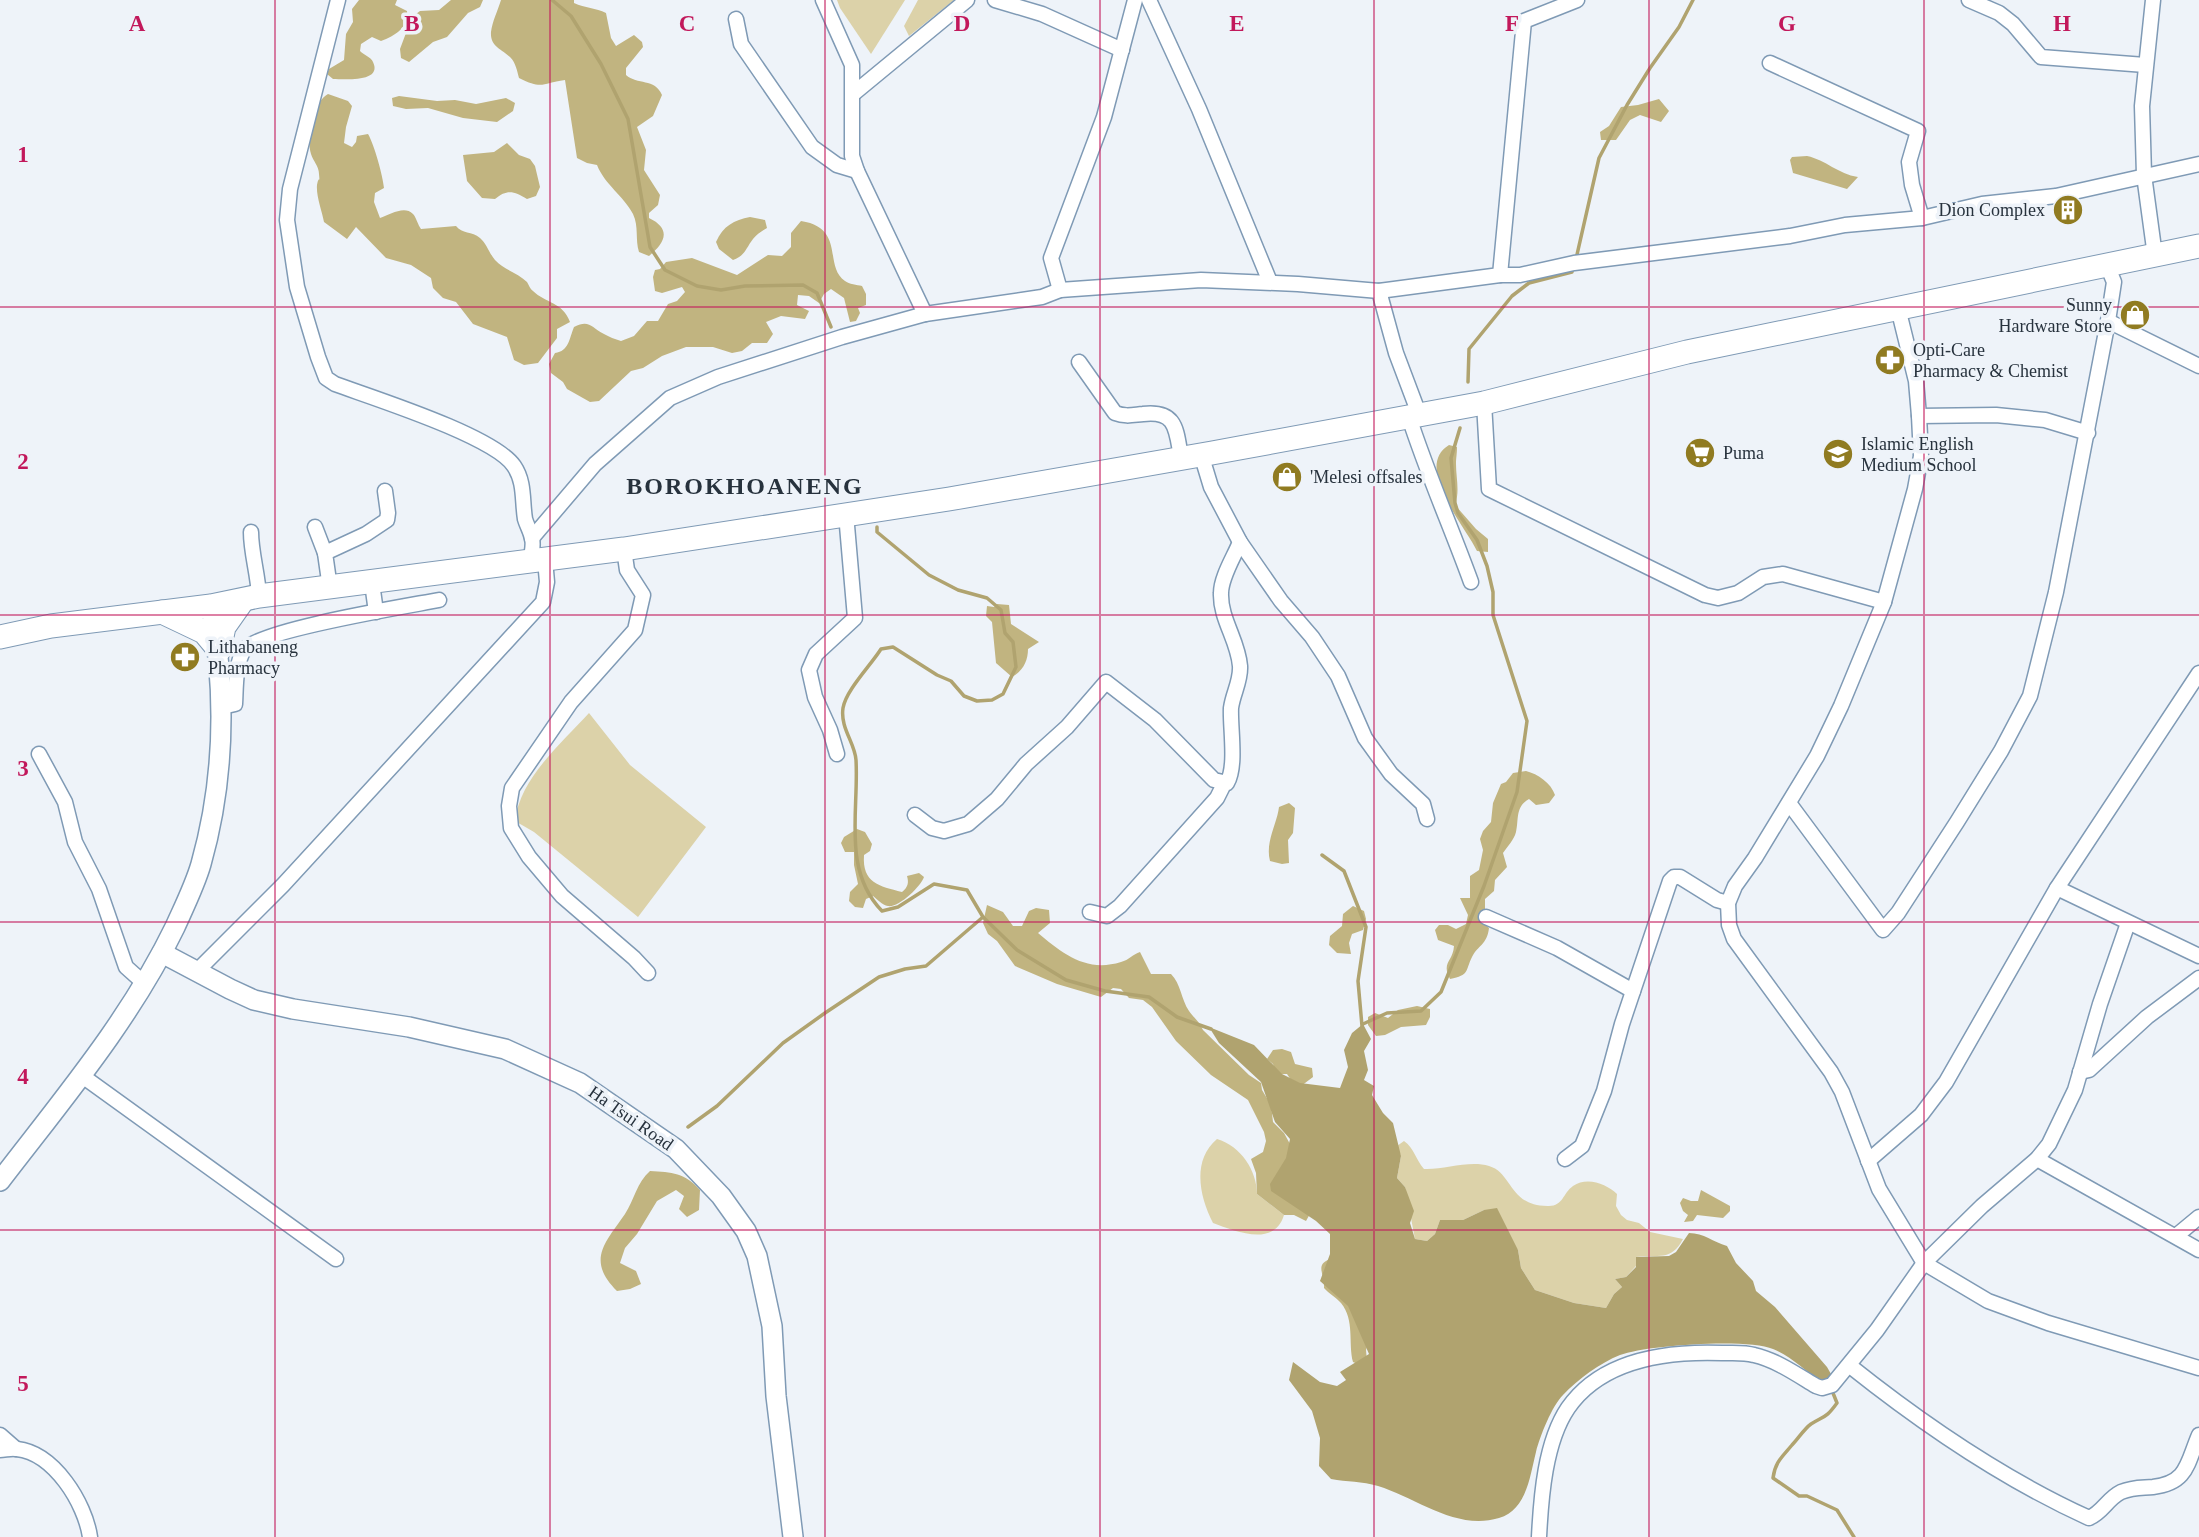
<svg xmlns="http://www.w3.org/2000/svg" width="2199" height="1537" viewBox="0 0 2199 1537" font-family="Georgia,serif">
<rect width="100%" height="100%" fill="#eef3f9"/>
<g fill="#dcd2a9">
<path d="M837,0H905L871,54L840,8Z"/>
<path d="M918,0H954L909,36L904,26Z"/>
<path d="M589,713L630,765L706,827L638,917L534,832L515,821C520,778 561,744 589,713Z"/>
<path d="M1217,1139C1241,1146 1257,1171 1257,1194L1284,1215C1274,1248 1235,1231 1213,1223C1199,1196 1192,1160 1217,1139Z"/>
<path d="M1404,1141C1414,1148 1416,1160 1424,1169C1444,1170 1469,1160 1489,1166C1513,1173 1509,1207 1549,1206C1563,1206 1563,1193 1573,1186C1587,1176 1607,1184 1617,1194L1616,1206L1621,1215L1627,1220L1639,1223L1650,1232L1683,1239C1671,1262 1658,1254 1636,1257V1266L1626,1277L1615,1279L1622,1287L1614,1294L1606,1308L1574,1303L1535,1290L1521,1268L1518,1250L1484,1210L1463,1220H1440L1435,1234L1427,1241L1415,1239L1405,1187L1397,1178L1401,1156L1397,1146Z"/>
</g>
<g fill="#c1b480">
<path d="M359,0H397L395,5L407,11C409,27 395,36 381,41L372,37L361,44L360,51C364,55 371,57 373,62C383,83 343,79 333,79L327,74L329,69L344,60L346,34L353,22L352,9Z"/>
<path d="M451,0H483L480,7L468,13L447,37L433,42L409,62L401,58L400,49L412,17L420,11L439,10Z"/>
<path d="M501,0H574V3C585,8 596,8 606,13L611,38L616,46L634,35L642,42L643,47L626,68V75C637,85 655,78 662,95L653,116L637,127L646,150L644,170L660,195L658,205L649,213V218C672,229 665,243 649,256L639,252C635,239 639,227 633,214C623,195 605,185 597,165L587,163L577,158L565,80C542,83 543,90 519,78C517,71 516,63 510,57C502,49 490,47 491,32C492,22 498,10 501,0Z"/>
<path d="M328,94L348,101L352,106L346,127L344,143L352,147L356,142L357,136L368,134C374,144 383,176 384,188L375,193L374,202L380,218C390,215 404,205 413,214C416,217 418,225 421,229L456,226C462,234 472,231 480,238C487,244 489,253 495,260C504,270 518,273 527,282C529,285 530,289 533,291C545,303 563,302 570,322L557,329V338L538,363L524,365L514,360L507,337L473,324L456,302L443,298L433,288L431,278L411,265L386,258L356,227L347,239L324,222C322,211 316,196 317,185C319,174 320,185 319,174C319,166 313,161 311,154C306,138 312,103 328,94Z"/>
<path d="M399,96L437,101L455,100L476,104L506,98L515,103L513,111L497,122L463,118L428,108L406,109L393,106L392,98Z"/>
<path d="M1659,99L1669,111L1661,122L1640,115L1630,120L1616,140H1601L1600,132L1609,126L1621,107L1638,105Z"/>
<path d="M507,143L519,155L530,159L535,166L540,187L536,196L527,199C514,191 507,189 495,199L482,198L467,181L463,155L494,152Z"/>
<path d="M1807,156C1826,160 1838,174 1858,177L1847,189L1793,173L1790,160L1792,157Z"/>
<path d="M750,217L765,220L767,228C762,231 757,234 753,239C746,248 745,256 733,260L719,249L716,242C723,226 734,220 750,217Z"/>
<path d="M801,221C846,228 823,266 845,281C849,284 857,285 862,286L866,294V305L858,308L860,313L856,321L850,322L844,298L831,289L824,294L819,303L809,296L798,295L797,305L809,311L805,319L781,316L766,322L773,334L767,343H752L742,351L732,353L713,347H686L662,356L643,368L631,371L599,401L590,402L567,389L563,382L551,373L549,364L555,353C569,351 569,339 574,327C589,319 591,327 604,334C609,337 615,339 621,341L634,336L647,321H658L668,304L677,301L685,292L682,287L662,293L655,291L653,277L655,270L660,269L666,262L692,258L737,275L768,255L782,256L791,247V233Z"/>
<path d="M1449,445L1457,447C1457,454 1456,458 1456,464C1456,478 1460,491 1455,505L1476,529L1488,539V552L1477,551C1465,526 1413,467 1449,445Z"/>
<path d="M997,604L1009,605L1011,624L1039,642L1028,649C1028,661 1023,671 1012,677L996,663L992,622L986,616L987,606L994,607Z"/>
<path d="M1526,771C1538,774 1551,783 1555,795L1549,803L1536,805L1529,799C1515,807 1519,819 1516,832C1514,840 1507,847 1503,853L1507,867L1495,880L1494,891L1485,899V909L1480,916L1483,923L1489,928C1487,945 1478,945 1472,957C1465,971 1470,975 1450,979C1441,962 1453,962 1454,946L1438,940L1435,930L1439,925H1448L1456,929L1466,924L1468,915L1460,898H1470V876L1479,870L1483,850L1480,839L1483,831L1491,822L1493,803L1501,784L1506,782L1513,773Z"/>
<path d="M1289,803L1295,808L1293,833L1288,840L1289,863L1282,864L1270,861C1265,842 1277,824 1279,807Z"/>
<path d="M857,829L865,832L872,844L870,851L864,855C862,883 879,886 902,892C908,887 909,883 907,876L919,873L924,877C921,886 899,908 888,906C882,905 877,899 873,896L866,899L863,908L855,907L849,901L850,892L858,884L854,865V852H845L841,843L844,837Z"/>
<path d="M987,905L1003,912L1013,926H1022L1029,911L1036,908L1049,910L1050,923L1038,933C1062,953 1086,973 1121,962C1129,960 1133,954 1140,952L1151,974H1171C1181,984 1181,999 1189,1011C1194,1018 1199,1021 1203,1030L1249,1075L1261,1083L1262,1090L1271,1105L1273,1122L1284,1133L1290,1144L1311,1212L1306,1221L1294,1215H1284L1257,1194L1256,1173L1251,1159L1263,1152L1266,1141L1264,1132L1248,1100L1211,1075L1176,1041L1152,1007L1143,1000L1129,998L1121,989L1113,988L1101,997L1057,984L1015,966L997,941L988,934L983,923Z"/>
<path d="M1353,906L1364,911L1366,919L1363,930L1352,934L1349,943L1351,954L1337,953L1329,945L1330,936L1342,926L1343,914Z"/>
<path d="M1417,1006L1430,1009V1017L1426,1025L1401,1027L1385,1035L1376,1036L1368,1025V1017L1375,1013L1388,1018L1398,1010Z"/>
<path d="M1282,1049L1291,1052L1295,1064L1312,1068L1313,1077L1301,1086L1293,1083L1287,1074H1276L1273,1064L1267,1059L1273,1050Z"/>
<path d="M650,1171C672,1172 685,1173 700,1190L699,1210L687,1217L679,1209L684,1196L676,1190L657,1201L637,1234L625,1248L620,1263L636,1271L641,1284L630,1289L617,1291C586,1260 605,1243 625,1214C634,1200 637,1182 650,1171Z"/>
<path d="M1701,1190L1730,1206V1211L1723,1218L1697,1215L1693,1221L1684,1222L1688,1215L1683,1211L1680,1203L1683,1198L1691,1201H1698Z"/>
<path d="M1333,1258L1369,1339L1366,1350L1367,1361L1360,1365L1353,1362C1348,1343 1355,1320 1341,1303C1336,1297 1329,1294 1324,1288C1325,1273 1313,1264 1333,1258Z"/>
</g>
<path fill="#b0a36f" d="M1363,1024L1371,1039L1364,1051L1368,1070L1364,1080L1374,1086L1372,1095L1383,1113L1393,1123L1401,1156L1397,1178L1405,1187L1414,1211L1410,1223L1415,1239L1427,1241L1435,1234L1440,1220H1463L1484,1210L1497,1208L1518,1250L1521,1268L1535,1290L1574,1303L1606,1308L1614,1294L1622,1287L1615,1279L1626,1277L1636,1267V1257L1669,1256L1676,1252L1689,1233C1704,1233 1713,1242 1727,1246L1736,1263L1753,1281L1756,1291L1775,1307L1827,1367L1831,1374L1828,1379L1821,1382C1806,1371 1790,1356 1773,1349C1748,1338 1646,1345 1620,1355C1600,1363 1578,1379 1563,1395C1552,1406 1540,1436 1536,1452C1530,1475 1527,1510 1499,1518C1456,1531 1417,1498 1378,1486C1362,1481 1347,1482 1331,1479L1319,1466L1320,1438L1312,1411L1289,1380L1293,1362L1320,1382L1337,1386L1346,1380L1340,1372L1369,1354L1348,1306L1320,1281L1330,1254V1234L1316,1221L1271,1191L1270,1184L1286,1158L1290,1139L1275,1122L1261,1082L1219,1043L1209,1027L1254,1045L1282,1074L1300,1083L1340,1088L1348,1067L1344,1050L1352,1033Z"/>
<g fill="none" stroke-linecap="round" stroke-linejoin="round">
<g stroke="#b0a36f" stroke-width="3.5">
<path d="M552,0L571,16L601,64L628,119L650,247L665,270L697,286L721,290L745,286L803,285L817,293L831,327"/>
<path d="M1576,259L1599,158L1627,105L1650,68L1679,27L1693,0"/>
<path d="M1468,382L1469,349L1512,296L1529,283L1572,272L1573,266"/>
<path d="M877,527V532L929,575L958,590L987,598L1001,610L1005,633L1013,642L1016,667L1003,694L992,700L977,701L964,696L951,681L937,675L893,647L881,649C871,665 846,690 843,708C840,728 855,743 856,760C859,812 842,870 882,911L898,907L934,884L967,890L983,917L1017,950L1066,980L1105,991L1149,997L1177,1017L1211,1029"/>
<path d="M1322,855L1344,871L1366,927L1358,981L1362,1026"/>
<path d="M1363,1024L1387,1013L1421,1011L1441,992L1484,886L1517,792L1527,721L1493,615V592L1487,566L1477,540L1458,513L1455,503L1451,458L1460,428"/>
<path d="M688,1127L717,1106L783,1043L825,1013L879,977L905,969L926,966L983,917"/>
<path d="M1833,1393L1837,1403C1826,1418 1826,1415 1811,1424C1804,1429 1798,1439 1792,1445C1782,1457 1775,1462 1773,1478L1799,1496H1807L1837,1510L1854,1537"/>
</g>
<g stroke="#7f9ab5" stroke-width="17">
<g id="street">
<path d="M338,0L290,189L287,220L297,287L318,357L326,378L335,384C373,398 494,436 514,466C525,482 522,501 525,519C527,526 531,532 532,539C534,545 531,554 531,560"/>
<path d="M823,0L852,65V156L857,171L925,314"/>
<path d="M995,0L1042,14L1122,50"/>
<path d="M1149,0L1199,109L1270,282"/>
<path d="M1969,0L1999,13L2013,24L2041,57L2145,65"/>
<path d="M2153,0L2142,106L2144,175L2155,256"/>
<path d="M736,19L741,44L812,147L837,165L857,171"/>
<path d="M1770,63L1918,131L1909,162L1912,185L1922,218"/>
<path d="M853,94L967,0"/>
<path d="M1500,275H1520L1574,263L1790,236L1845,225L1922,218L1982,204L2056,196L2199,164"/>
<path d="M1060,290L1051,258L1104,117L1135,0"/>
<path d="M1379,291L1500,275L1524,21L1577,0"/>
<path d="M1898,308L1916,381L1919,416L1921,456L1915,489L1884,602L1841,706L1817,756L1755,858L1735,886L1728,903L1729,925L1734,939L1831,1072L1842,1092L1879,1189L1924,1263L1988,1301L2048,1323L2199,1368"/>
<path d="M2108,321L2199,366"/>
<path d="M1079,362L1115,413C1126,417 1132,415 1143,414C1177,410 1176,430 1181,457"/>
<path d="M1484,403L1489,489L1705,595L1718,598L1738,593L1763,577L1783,574L1884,602"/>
<path d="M1919,416L1996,415L2045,420L2088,433"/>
<path d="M1409,417C1427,473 1451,527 1471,582"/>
<path d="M1201,454L1211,487L1240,542L1281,601L1312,637L1338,676L1365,738L1391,774L1423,804L1427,819"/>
<path d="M315,527L325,553"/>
<path d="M251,532C251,553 258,574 259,596"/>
<path d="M532,538L595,464L670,398L718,377L842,337L925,314L1042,297L1060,290L1201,280L1298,284L1379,291L1396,353L1419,414"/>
<path d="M624,549L627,570L643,595L635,630L571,702L512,788L509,806L511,828L529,857L562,896L634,958L648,973"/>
<path d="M372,583L376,612"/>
<path d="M330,588L325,553L366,534L387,520L388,513L385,491"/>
<path d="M222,707L235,704C236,688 235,664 244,650C258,630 408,606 439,600"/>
<path d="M39,754L65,802L75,842L99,889L126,967L145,984"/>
<path d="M837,754L830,730L815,697L809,670L816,654L855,618L846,514"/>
<path d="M1789,803L1883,930L1898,913L1957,822L2001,751L2030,696L2056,592L2108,321L2114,282L2107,265"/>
<path d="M915,815L932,828L944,831L968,824L997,799L1026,764L1067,727L1106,682L1155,720L1214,780L1227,783C1237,766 1230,728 1231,708C1233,693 1241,681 1240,666C1238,640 1220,619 1221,593C1221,577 1234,557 1240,542"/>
<path d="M2057,888L2199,956"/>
<path d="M1090,912L1107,916L1120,906L1217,798L1224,784"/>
<path d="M1486,917L1557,948L1633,991"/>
<path d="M197,971L283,885L543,602L547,582L545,560"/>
<path d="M2080,1072L2089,1070L2147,1017L2199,978"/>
<path d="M81,1075L336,1259"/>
<path d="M1565,1159L1582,1146L1604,1091L1622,1024L1670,881L1674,877H1680L1717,900L1728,903"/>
<path d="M2037,1159L2199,1250"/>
<path d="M1868,1161L1921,1115L1946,1082L2057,888L2199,673"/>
<path d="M2176,1236L2199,1217"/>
<path d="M1850,1366C1924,1425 2003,1479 2089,1518C2103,1512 2107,1499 2121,1492C2133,1487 2141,1488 2153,1487C2188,1483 2187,1463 2199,1435"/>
<path d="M0,1435L16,1449"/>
<path d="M0,1450C5,1450 11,1448 17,1449C54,1453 85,1503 90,1537"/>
<path d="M1539,1537C1541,1497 1545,1442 1568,1408C1602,1359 1668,1351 1722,1353C1733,1353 1744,1352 1754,1355C1776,1360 1796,1374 1816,1386L1822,1388L1832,1385L1877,1330L1924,1263L1982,1206L2037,1159L2049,1144L2075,1090L2100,1004L2128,923"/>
</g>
</g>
<g stroke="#7f9ab5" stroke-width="22">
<g id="secondary">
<path d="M162,953L230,989L254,1000L293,1009L409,1027L505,1049L580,1083L676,1149L721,1196L746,1231L757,1256L772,1326L776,1396L793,1537"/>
<path d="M0,1181C62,1100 130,1020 175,927C184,907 195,885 201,864C225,779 226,691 211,606"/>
</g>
</g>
<g stroke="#7f9ab5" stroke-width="25">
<g id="primary">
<path d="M162,612L204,632L219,650"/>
<path d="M0,637L51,626L211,606L259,596L624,549L949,499L1212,453L1484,403L1687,352L2199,246"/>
<path d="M219,650L224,627L243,600"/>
</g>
</g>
<use href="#street" stroke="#fff" stroke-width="14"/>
<use href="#secondary" stroke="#fff" stroke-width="19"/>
<use href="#primary" stroke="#fff" stroke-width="23"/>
</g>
<path fill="none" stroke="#c2185b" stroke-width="2" stroke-opacity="0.55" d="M275,0V1537M550,0V1537M825,0V1537M1100,0V1537M1374,0V1537M1649,0V1537M1924,0V1537M0,307H2199M0,615H2199M0,922H2199M0,1230H2199"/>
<defs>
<g id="building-disc" transform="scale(1.575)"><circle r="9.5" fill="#907b21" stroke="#eef3f9"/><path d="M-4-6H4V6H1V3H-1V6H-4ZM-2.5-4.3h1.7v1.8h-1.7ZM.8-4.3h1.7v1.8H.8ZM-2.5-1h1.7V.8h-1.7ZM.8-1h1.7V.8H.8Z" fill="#fff"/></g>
<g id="shop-disc" transform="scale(1.575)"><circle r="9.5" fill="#907b21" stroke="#eef3f9"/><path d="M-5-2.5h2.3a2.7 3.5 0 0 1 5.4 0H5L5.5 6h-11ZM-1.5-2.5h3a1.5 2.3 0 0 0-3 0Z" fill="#fff"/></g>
<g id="pharmacy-disc" transform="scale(1.575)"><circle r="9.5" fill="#907b21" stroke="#eef3f9"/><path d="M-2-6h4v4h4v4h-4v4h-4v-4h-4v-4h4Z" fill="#fff"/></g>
<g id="supermarket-disc" transform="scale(1.575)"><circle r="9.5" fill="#907b21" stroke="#eef3f9"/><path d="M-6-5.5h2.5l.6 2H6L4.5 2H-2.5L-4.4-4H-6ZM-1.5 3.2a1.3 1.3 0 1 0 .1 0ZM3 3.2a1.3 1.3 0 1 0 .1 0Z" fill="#fff"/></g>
<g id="school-disc" transform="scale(1.575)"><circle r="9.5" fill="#907b21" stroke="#eef3f9"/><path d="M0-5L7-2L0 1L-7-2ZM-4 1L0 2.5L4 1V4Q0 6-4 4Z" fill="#fff"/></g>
</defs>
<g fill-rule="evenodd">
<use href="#building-disc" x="2068" y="210"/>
<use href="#shop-disc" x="2135" y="315"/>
<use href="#pharmacy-disc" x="1890" y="360"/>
<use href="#supermarket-disc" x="1700" y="453"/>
<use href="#school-disc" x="1838" y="454"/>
<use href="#shop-disc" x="1287" y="477"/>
<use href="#pharmacy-disc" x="185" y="657"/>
</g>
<g text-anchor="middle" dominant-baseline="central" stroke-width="7" stroke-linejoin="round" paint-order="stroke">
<g font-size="18" fill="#27323d" stroke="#eef3f9" text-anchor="start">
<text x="2045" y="210" text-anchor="end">Dion Complex</text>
<text x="2112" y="305" text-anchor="end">Sunny<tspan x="2112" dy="21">Hardware Store</tspan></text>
<text x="1913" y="350">Opti-Care<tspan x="1913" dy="21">Pharmacy &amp; Chemist</tspan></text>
<text x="1861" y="444">Islamic English<tspan x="1861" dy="21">Medium School</tspan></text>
<text x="1723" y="453">Puma</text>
<text x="1310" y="477">'Melesi offsales</text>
<text x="208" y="647">Lithabaneng<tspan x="208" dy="21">Pharmacy</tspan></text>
</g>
<g font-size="18" fill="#27323d" stroke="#eef3f9">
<text transform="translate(631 1118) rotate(35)">Ha Tsui Road</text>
</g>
<g font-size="24" font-weight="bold" letter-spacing="2" fill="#27323d" stroke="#eef3f9">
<text x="745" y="486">BOROKHOANENG</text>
</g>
</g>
<g font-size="23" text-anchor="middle" font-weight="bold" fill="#c2185b" stroke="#eef3f9" stroke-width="7" stroke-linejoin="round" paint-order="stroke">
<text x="137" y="31">A</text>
<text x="412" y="31">B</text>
<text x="687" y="31">C</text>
<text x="962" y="31">D</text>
<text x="1237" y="31">E</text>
<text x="1512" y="31">F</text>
<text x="1787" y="31">G</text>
<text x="2062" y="31">H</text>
<text x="23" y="162">1</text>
<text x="23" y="469">2</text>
<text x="23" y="776">3</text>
<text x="23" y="1084">4</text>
<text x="23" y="1391">5</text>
</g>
</svg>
